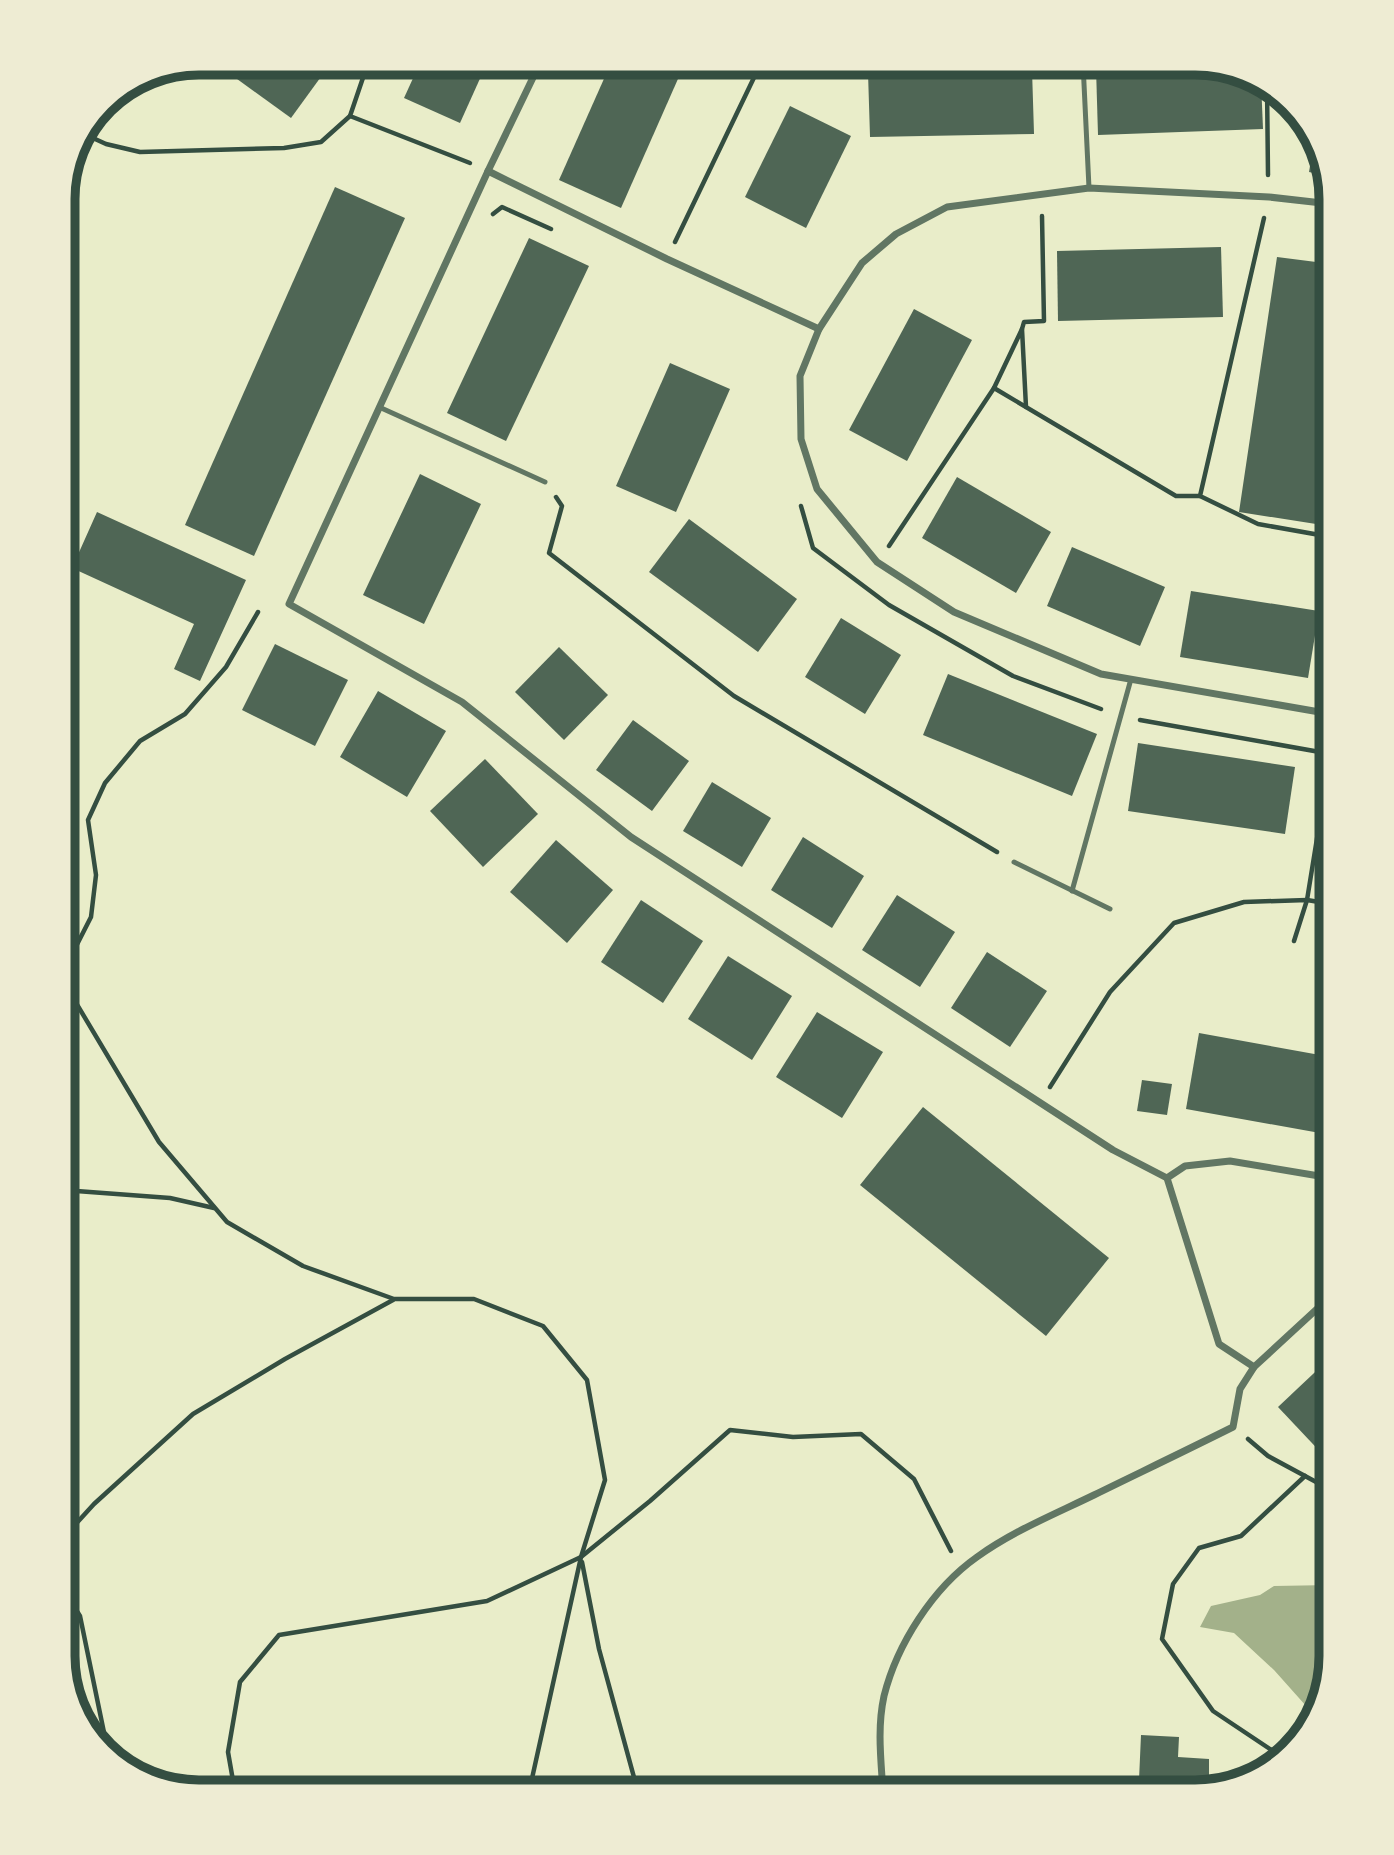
<svg xmlns="http://www.w3.org/2000/svg" width="1394" height="1855" viewBox="0 0 1394 1855" font-family="'Golos Text',sans-serif">
<rect width="100%" height="100%" fill="#e9edc9"/>
<path fill="#a3b18a" d="M1331,1585V1656L1315,1716L1274,1670L1234,1633L1200,1627L1211,1606L1260,1595L1274,1586Z"/>
<g fill="#4f6655">
<path d="M215,63H331L291,118Z"/>
<path d="M420,63H487L460,123L404,98Z"/>
<path d="M611,63H685L621,208L559,180Z"/>
<path d="M1206,64L1261,81L1263,129L1098,135L1096,68Z"/>
<path d="M1032,69L1034,134L870,137L868,73Z"/>
<path d="M790,106L851,136L806,228L745,197Z"/>
<path d="M1314,142L1323,175L1309,172Z"/>
<path d="M335,187L405,218L254,556L185,525Z"/>
<path d="M529,238L589,266L506,441L447,413Z"/>
<path d="M1221,247L1223,317L1058,321L1057,251Z"/>
<path d="M1277,257L1324,263L1322,277L1331,278V420L1316,524L1239,512Z"/>
<path d="M914,309L972,340L907,461L849,430Z"/>
<path d="M670,363L730,389L676,512L616,486Z"/>
<path d="M420,474L481,504L424,624L363,595Z"/>
<path d="M957,477L1051,532L1016,593L922,538Z"/>
<path d="M97,512L246,580L200,681L174,669L194,624L72,568Z"/>
<path d="M689,519L797,599L758,652L649,572Z"/>
<path d="M1072,547L1165,587L1140,646L1047,606Z"/>
<path d="M1191,591L1319,611L1308,678L1180,657Z"/>
<path d="M841,618L901,655L865,714L805,677Z"/>
<path d="M275,644L348,680L315,746L242,710Z"/>
<path d="M559,647L608,695L564,740L515,692Z"/>
<path d="M948,674L1097,734L1072,796L923,735Z"/>
<path d="M378,691L446,731L407,797L340,757Z"/>
<path d="M633,720L689,761L652,811L596,770Z"/>
<path d="M1138,743L1295,767L1285,834L1128,811Z"/>
<path d="M485,759L538,814L483,867L430,811Z"/>
<path d="M712,782L771,818L742,867L683,831Z"/>
<path d="M803,837L864,876L832,928L771,890Z"/>
<path d="M556,840L613,890L567,943L510,892Z"/>
<path d="M897,895L955,932L920,987L862,950Z"/>
<path d="M641,900L703,941L663,1003L601,962Z"/>
<path d="M987,952L1047,991L1010,1047L951,1008Z"/>
<path d="M728,956L792,996L752,1060L688,1019Z"/>
<path d="M817,1012L883,1052L842,1118L776,1077Z"/>
<path d="M1199,1033L1331,1057V1135L1186,1109Z"/>
<path d="M1142,1080L1172,1084L1167,1115L1137,1111Z"/>
<path d="M923,1107L1109,1258L1046,1336L860,1185Z"/>
<path d="M1331,1357V1455L1327,1459L1278,1407Z"/>
<path d="M1141,1735L1179,1737L1178,1757L1209,1759V1777L1239,1778L1195,1792H1164L1165,1782L1139,1780Z"/>
</g>
<g fill="none" stroke-linecap="round" stroke-linejoin="round">
<g stroke="#344e41" stroke-width="4.5">
<path d="M368,63L350,116L470,163"/>
<path d="M1267,85L1268,175"/>
<path d="M82,133L106,144L140,152L284,148L321,142L350,116"/>
<path d="M493,214L502,207L551,229"/>
<path d="M1264,218L1200,496L1258,524L1331,537"/>
<path d="M675,242L761,63"/>
<path d="M1022,329L1024,322L1044,321L1042,216"/>
<path d="M994,388L1022,329L1026,407"/>
<path d="M556,497L562,506L549,553L734,696L997,852"/>
<path d="M801,506L813,548L889,605L1013,676L1101,709"/>
<path d="M889,546L994,388L1176,496H1200"/>
<path d="M1140,720L1331,754"/>
<path d="M1294,941L1307,900L1331,752"/>
<path d="M63,972L91,917L96,875L88,820L105,783L140,741L185,714L226,667L258,612"/>
<path d="M63,981L159,1142L227,1222L303,1266L394,1299H474L543,1326L587,1380L605,1480L581,1557L529,1792"/>
<path d="M1050,1087L1110,992L1174,923L1244,902L1307,900L1331,904"/>
<path d="M63,1190L170,1198L214,1208"/>
<path d="M1248,1439L1268,1456L1331,1490"/>
<path d="M63,1538L94,1504L193,1414L285,1359L393,1300"/>
<path d="M582,1562L599,1649L638,1792"/>
<path d="M63,1589L80,1616L108,1752"/>
<path d="M1282,1757L1213,1711L1162,1639L1173,1584L1199,1548L1241,1536L1305,1476"/>
<path d="M235,1792L228,1752L240,1682L279,1635L487,1601L581,1557L650,1501L730,1430L793,1437L861,1434L914,1479L951,1551"/>
</g>
<g stroke="#617663" stroke-width="5">
<path d="M1083,63L1089,188"/>
<path d="M379,407L545,482"/>
<path d="M1014,862L1110,909"/>
<path d="M1072,891L1131,679"/>
</g>
<g stroke="#617663" stroke-width="7">
<path d="M540,63L488,171L289,604L462,702L631,837L1113,1150L1167,1178L1219,1344L1254,1367"/>
<path d="M488,171L667,259L819,329"/>
<path d="M1331,714L1101,674L954,612L877,562L817,489L801,439L800,376L819,329L862,263L896,234L947,207L1089,188L1269,197L1331,204"/>
<path d="M1167,1178L1185,1166L1230,1161L1331,1178"/>
<path d="M883,1792C881,1760 877,1728 884,1696C897,1644 933,1588 977,1557C1013,1531 1055,1514 1094,1495C1141,1472 1187,1450 1233,1427L1240,1389L1254,1367L1331,1296"/>
</g>
</g>
<path d="M0 0H1394V1855H0ZM199 75H1195A124 124 0 0 1 1319 199V1656A124 124 0 0 1 1195 1780H199A124 124 0 0 1 75 1656V199A124 124 0 0 1 199 75Z" fill="#eeecd3" fill-rule="evenodd"/>
<path fill="none" stroke="#344e41" stroke-width="9" d="M199 75H1195A124 124 0 0 1 1319 199V1656A124 124 0 0 1 1195 1780H199A124 124 0 0 1 75 1656V199A124 124 0 0 1 199 75Z"/>
</svg>
